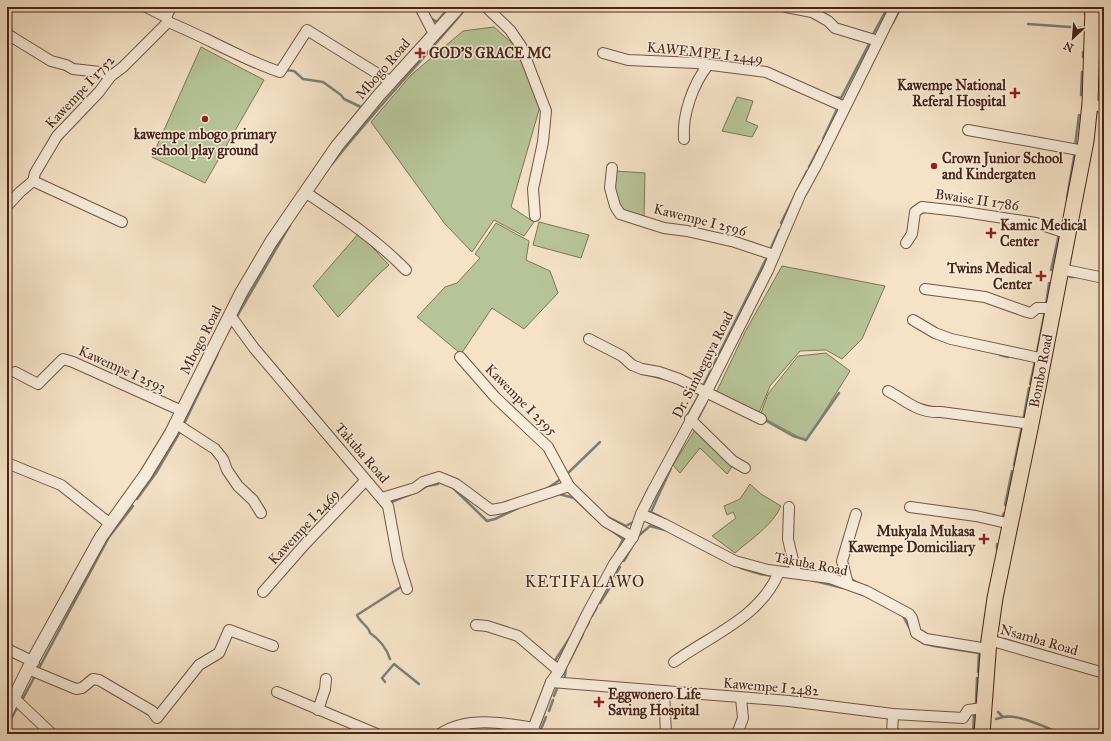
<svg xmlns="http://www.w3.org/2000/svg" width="1111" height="741" viewBox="0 0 1111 741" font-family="'IM FELL Great Primer',serif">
<rect width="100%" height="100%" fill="#f5e2c7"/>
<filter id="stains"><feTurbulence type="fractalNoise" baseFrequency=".005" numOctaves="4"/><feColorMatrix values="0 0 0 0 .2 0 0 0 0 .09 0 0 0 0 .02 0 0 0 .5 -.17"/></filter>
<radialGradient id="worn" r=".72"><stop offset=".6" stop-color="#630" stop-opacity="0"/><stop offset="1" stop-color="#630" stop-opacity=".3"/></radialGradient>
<g fill="#b7c499" stroke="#807458">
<path d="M494,27L513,44L541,103L511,207L534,222L524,236L494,220L472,252L445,224L371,122L411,75L463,31Z"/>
<path d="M201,47L264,80L205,183L152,157Z"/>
<path d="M737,97L753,101L746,121L758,126L752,137L722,131Z"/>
<path d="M615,171L645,173L644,216L642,218L621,213L612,190Z"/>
<path d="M539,222L589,235L581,258L533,245Z"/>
<path d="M496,223L529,241L526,260L550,271L558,293L524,329L492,308L461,354L417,317L445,287L457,283L480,258L475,254Z"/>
<path d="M359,233L389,265C370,281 356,300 338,317L313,286Z"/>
<path d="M782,266L885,286L862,339L842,359L826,350L800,351L770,386L759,413L716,393L745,332Z"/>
<path d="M826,353L850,371L806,441L760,416L768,394L798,356Z"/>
<path d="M695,430L734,464L727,474L700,448L680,473L673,465Z"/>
<path d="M750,484L761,494L781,506C773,525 750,540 735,553L712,536L736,518L733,512L727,515L724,506L740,499Z"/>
</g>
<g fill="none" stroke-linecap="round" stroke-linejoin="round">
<g stroke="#7b8078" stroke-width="2.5">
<path d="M1085,14V7"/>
<path d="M429,17L437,22L449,7"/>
<path d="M893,23L901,7"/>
<path d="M1085,23V25"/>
<path d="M1028,24L1084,28"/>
<path d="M7,28L16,34"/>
<path d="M207,34L242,51"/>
<path d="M872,36L888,7"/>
<path d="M1098,56L1104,57"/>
<path d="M1083,57V52"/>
<path d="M285,70L294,71L303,79L323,82L341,95L344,99L363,108"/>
<path d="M1081,95L1082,72"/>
<path d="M833,97L841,98L870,42"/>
<path d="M823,139L837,109"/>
<path d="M1075,146L1079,115"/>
<path d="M332,164C375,110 423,60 467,7"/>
<path d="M809,167L820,146"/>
<path d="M1067,198L1075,151"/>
<path d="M781,223L807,171"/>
<path d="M770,250L779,230"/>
<path d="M1051,270L1059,234H1058"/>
<path d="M1070,277H1078"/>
<path d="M1046,305L1049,283"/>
<path d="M236,318L290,225"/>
<path d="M227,334L232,324"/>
<path d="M1037,352L1045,311"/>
<path d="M1000,355L1008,357"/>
<path d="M641,373L664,379"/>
<path d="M1030,384L1035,361L1033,360"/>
<path d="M703,386L768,255"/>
<path d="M687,416L700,393"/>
<path d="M699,417L707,401"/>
<path d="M763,419L793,436L806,440L839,393"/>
<path d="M1023,421L1029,388"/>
<path d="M183,426L218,353"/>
<path d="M1014,465L1022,426"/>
<path d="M568,475L567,474L600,442"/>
<path d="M450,485L487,521L495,519L518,508"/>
<path d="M545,490L561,479V478"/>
<path d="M419,491L427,486L438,484"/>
<path d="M559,494L574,498L592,515"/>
<path d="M137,499L156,473L181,430"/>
<path d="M389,503L411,494"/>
<path d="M1005,505L1012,471"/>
<path d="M606,516L626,526L635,521"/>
<path d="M661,517L651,512L671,468"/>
<path d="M1002,518L1004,513"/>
<path d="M611,530L623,539L616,554"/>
<path d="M637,537L650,526L665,530"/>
<path d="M997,549V544"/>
<path d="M624,561L632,547"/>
<path d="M741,568L760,574L773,576"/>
<path d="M616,577V574L620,567"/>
<path d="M850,578L859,584"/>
<path d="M811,580L843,588"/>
<path d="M600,603L612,584"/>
<path d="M902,614L911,631"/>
<path d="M592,616L597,607"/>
<path d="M586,627L589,622"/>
<path d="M1004,639L1065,657"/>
<path d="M923,643L934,646L979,653"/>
<path d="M390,659C387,649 379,639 370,633C369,626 360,623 357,615L404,585"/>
<path d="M554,662L571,636"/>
<path d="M569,662L583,634"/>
<path d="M38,670L109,537L133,506"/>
<path d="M978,672L979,652"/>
<path d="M565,676L566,666"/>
<path d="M385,682L382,678L394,664L419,684"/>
<path d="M554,696L558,686"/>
<path d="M21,702L36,674"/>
<path d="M976,702L977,678"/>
<path d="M549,711L553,700"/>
<path d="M998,712L1003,717C1020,714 1046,728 1063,734"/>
<path d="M970,714H974L973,734"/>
<path d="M996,719L1003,717"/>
<path d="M7,726L18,706"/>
<path d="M539,734L546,717"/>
</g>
<g stroke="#745442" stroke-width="12">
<g id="minor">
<path d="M146,7L166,17L168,22C206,37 241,59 280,72L307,30L391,82"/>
<path d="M420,7L434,34"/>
<path d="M486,7L510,30L521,46L546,111L543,142L533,189L535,216"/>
<path d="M786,7L812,12L828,21L835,28L878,41"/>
<path d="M166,17L171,7"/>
<path d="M7,34L51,61L66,65L73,69L100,72L111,76"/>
<path d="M603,53L628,60L696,63L766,72L845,107"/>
<path d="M1090,103L1104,108"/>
<path d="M968,130L1084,151"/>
<path d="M684,139C682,115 693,84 708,65"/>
<path d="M612,168L610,188L615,206L620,214L664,228L687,231L735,242L774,255"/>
<path d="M33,181L122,222"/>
<path d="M305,192C341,216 376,239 406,270"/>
<path d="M7,206L20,192L33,181L35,173L57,136L99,92L111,76L123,67L168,22"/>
<path d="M906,243L912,234L915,212L922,207L958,211L1036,223L1069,234"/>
<path d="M1061,269L1104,278"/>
<path d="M925,289L985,297L1027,312L1031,313L1037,308H1053"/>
<path d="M230,315L254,348L388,506L398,560L407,589"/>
<path d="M913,320L935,333L951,339L1044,359"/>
<path d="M589,339L622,356L632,365L642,369L659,372L679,379L761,419"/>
<path d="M460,357L495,397L548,447L569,486"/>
<path d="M15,372L38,384L63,359L73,362L182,411"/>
<path d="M888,391C907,401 917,413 941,412L1031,424"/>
<path d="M690,419L733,461L745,468"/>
<path d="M175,423L215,449L223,459L227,470L238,486L253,500L261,513"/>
<path d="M7,463L61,485L109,523"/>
<path d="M382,498L415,488L423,482L439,477L456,484L491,510L503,508L569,486L606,522L633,537"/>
<path d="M789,507L788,539L796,573"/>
<path d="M910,507L976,516L1011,524"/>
<path d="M641,514L664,524L735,561L768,570L830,578L866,591L909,614L912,618L916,633L926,639L988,649"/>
<path d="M848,584L842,561L856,514"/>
<path d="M263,592L306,543L365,481"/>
<path d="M476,625L487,626L518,636L559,671"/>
<path d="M989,640L1104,673"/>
<path d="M7,649L34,662"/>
<path d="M674,662C711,635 760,618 779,572"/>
<path d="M28,669L76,689L82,688L93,679L99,680L152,711L157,718L199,665L219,653L229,630L273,646"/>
<path d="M551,682L789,701L893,714L963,718L968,710L983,708"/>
<path d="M664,691L666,734"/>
<path d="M277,692L377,734"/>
<path d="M13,697L52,734"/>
<path d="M318,710L325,689L326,679"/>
<path d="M440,734C467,716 504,723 534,728"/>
<path d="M531,734L551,682L559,671L587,614L614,564L633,537L641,514L653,490L709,387L768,270L800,195L816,166L895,7"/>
<path d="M737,734L743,718L741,698"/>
<path d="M892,734L893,714"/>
</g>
</g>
<g stroke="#745442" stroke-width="14">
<path id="tertiary" d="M7,712L28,669L101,537L146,474L171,433L241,293L271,242L337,146L379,95L459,7"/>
</g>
<g stroke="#492516" stroke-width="17">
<path id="primary" d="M982,734L989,640L995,598L1031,424L1086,141L1090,103L1093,7"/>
</g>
<use href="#minor" stroke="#f8ecdb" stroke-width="10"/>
<use href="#tertiary" stroke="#f8ecdb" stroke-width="12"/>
<use href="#primary" stroke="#f5e2c7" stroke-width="15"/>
</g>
<g fill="#8f2418" stroke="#f8ecdb" stroke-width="1.5">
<path d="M418 47h4v4h4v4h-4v4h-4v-4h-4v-4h4z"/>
<path d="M1013 87h4v4h4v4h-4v4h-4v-4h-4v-4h4z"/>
<circle cx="205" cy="119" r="4"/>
<circle cx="934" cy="166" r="4"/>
<path d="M989 227h4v4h4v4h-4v4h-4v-4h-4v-4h4z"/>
<path d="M1039 270h4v4h4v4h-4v4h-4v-4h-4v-4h4z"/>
<path d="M982 533h4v4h4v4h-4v4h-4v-4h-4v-4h4z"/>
<path d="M597 696h4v4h4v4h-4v4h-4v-4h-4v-4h4z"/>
</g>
<g text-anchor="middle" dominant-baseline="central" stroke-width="3" stroke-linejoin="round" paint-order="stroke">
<g font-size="14" font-weight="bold" fill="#492516" stroke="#f8ecdb" text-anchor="start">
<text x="429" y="53">GOD'S GRACE MC</text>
<text x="1006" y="85" text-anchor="end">Kawempe National<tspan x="1006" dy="16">Referal Hospital</tspan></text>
<text x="205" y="134" text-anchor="middle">kawempe mbogo primary<tspan x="205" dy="16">school play ground</tspan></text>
<text x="942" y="158">Crown Junior School<tspan x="942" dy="16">and Kindergaten</tspan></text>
<text x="1000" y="225">Kamic Medical<tspan x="1000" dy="16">Center</tspan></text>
<text x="1032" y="268" text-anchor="end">Twins Medical<tspan x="1032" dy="16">Center</tspan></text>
<text x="975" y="531" text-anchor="end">Mukyala Mukasa<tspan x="975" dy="16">Kawempe Domiciliary</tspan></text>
<text x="608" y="694">Eggwonero Life<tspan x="608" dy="16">Saving Hospital</tspan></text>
</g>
<g font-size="14" fill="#492516" stroke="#f8ecdb">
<text transform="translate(705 53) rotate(6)">KAWEMPE I 2449</text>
<text transform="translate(383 69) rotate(-49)">Mbogo Road</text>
<text transform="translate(80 92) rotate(-47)">Kawempe I 1752</text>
<text transform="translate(977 200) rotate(8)">Bwaise II 1786</text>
<text transform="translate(700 220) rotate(14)">Kawempe I 2596</text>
<text transform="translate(201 340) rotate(-63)">Mbogo Road</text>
<text transform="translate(703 365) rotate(-63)">Dr. Simbeguya Road</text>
<text transform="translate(122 369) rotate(24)">Kawempe I 2593</text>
<text transform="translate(1041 371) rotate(-79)">Bombo Road</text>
<text transform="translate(521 400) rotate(45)">Kawempe I 2595</text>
<text transform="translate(362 453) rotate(49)">Takuba Road</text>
<text transform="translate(304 527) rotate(-47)">Kawempe I 2469</text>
<text transform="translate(811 564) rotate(11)">Takuba Road</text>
<text transform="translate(1039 640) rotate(16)">Nsamba Road</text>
<text transform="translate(771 687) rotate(5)">Kawempe I 2482</text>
</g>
<g font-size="16" letter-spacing="1" fill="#492516" stroke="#f8ecdb">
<text x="585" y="581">KETIFALAWO</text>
</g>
</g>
<rect width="1111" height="741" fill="none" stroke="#f5e2c7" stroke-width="24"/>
<rect x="8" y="8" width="1095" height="725" fill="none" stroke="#492516" stroke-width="2"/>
<rect x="12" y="12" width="1087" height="717" fill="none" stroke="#492516"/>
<g transform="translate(1073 38) rotate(206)" stroke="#f8ecdb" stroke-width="3" paint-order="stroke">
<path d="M0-3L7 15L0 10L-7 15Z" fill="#492516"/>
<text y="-6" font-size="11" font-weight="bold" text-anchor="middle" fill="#492516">N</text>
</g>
<rect width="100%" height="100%" filter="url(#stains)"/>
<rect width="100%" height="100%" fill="url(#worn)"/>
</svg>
